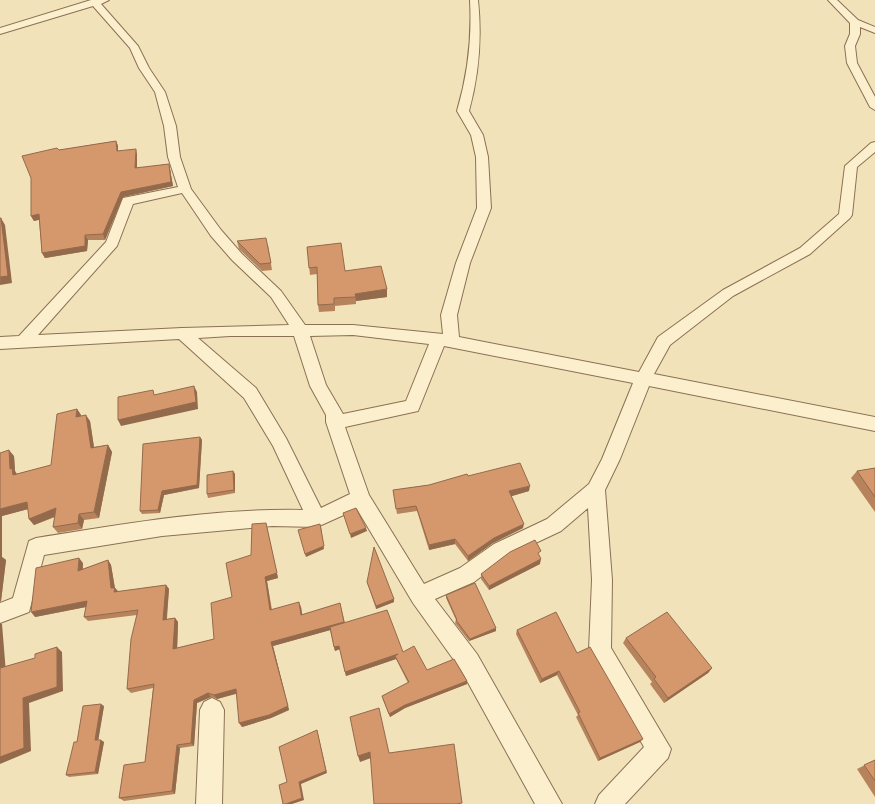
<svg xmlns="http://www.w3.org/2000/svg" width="875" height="804" viewBox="0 0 875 804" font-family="'Libre Baskerville',serif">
<rect width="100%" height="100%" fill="#f2e2ba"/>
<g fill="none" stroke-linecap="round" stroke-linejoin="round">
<g stroke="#8a7153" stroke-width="2">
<g id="minor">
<path d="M91,0H109L101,4L138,46L149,68L165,92L176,126L180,157L191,189L221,230L242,254L281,291L305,325H353L443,334L441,315L456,263L477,208L476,157L471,135L457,111C468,74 472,38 470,0H478C482,38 479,74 469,111L483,135L488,157L491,208L470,263L457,315L459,337L639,372L658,337L723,290L800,248L839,214L845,166L871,143L875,142V152L857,167L852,215L850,218L810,254L733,296L670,345L654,374L875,417V431L649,386L620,459L605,490L612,580L611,648L671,749L668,758L625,804H595L599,795L644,747L589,650L592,580L588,508L561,531L508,556L474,582L435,599L477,654L562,804H535L461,670L413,603L357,509L317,527L272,526L162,536L44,555L29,612L0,623V603L13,598L29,541L36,538C124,524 213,508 303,510L273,446L244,398L179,339L0,349V337L19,336L106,242L123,198L178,187L168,157L164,126L155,92L139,68L130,48L93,6L0,34V28ZM182,193L211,236L232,260L271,297L289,325L182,328L38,335L117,246L133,204ZM353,335L429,344L406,401L343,414L326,385L310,336ZM230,336H294L310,386L326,415V422L350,494L321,508L286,438L256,388L198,338ZM444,346L633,383L602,459L589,484L547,519L494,544L460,568L424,584L369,495L345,427L418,411Z"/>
<path d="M828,0H837L858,20L875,27V33L860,27V34L855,46L857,63L875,97V110L870,107L847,63L845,46L850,34V23Z"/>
<path d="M212,698L220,702L224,710L222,804H196L200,710L204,702Z"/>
</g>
</g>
<use href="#minor" fill="#fcefce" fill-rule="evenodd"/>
</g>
<g fill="#b6835d">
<path d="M116,141L118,146V151L137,154V168L169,164L170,169L173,186L123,197L105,240H88L87,251L45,258L42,253L39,220L34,221L31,216L59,150Z"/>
<path d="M237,241L268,245L272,270L262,271L239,249Z"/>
<path d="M307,247L345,271L387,297L356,301V304L335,306V311L319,312L318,305L317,274L310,275Z"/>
<path d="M77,409L81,415V416L90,421L94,447L108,445L112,452L99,518L84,520L82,529L58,533L53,527L55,517L34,525L29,519L28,509L2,516V557L6,560L1,601L0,453L14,456L15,471L17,474L51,465Z"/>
<path d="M200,437L202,440L199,488L164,495L160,513L142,514L140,511Z"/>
<path d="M875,468V512L851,478L857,471Z"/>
<path d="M233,471L235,474V493L208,498L207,494Z"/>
<path d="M468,476L529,491L511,496L523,528L493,543L468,561L455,544L429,550L417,511L397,514L393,490L429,485Z"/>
<path d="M267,528L278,578L267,581L272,610L301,607L302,615L340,603L345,623L403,652L427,670L467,681V684L405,708L390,717L383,700L382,696L408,683L396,659L346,676L340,649L335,651L330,630L273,646L289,710L271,718L242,727L236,694L217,699L211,697L197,703L194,746L180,748L175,794L124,801L119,798L145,762L153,688L131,693L127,689L137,615L88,621L84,617L86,607L35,617L83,563V569L108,560L111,565L115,588L118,592L166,585L169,589L167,619L175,618L178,622L177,648L214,639L251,555Z"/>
<path d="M540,556V564L489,590L481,579V574Z"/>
<path d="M367,582L394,599V602L376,609Z"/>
<path d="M446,595L496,631L469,641L455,623L456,620L446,598Z"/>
<path d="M517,630L577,653L640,742L598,761L576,717L578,715L557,675L540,683L516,634Z"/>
<path d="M626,638L712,668L708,673L664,703L650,684L652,682L623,643Z"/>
<path d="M104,706L98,740L104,742L98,774L69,777L66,775L77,742Z"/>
<path d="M875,760V797L857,769Z"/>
</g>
<g fill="#946a4c">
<path d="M116,141L118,146V156L117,151Z"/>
<path d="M136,149L137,154V173L135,168Z"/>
<path d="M169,164L170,169L173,186L123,197L105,240L103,234L121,192Z"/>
<path d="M39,214L41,219L34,221L31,216Z"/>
<path d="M1,218L5,225L12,283L0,285Z"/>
<path d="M85,235L88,240L87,251L45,258L42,253Z"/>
<path d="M387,289V297L356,301L355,294Z"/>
<path d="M194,386L197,392L198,409L121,426L118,420Z"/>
<path d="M77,409L81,415L80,423L76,417Z"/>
<path d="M86,415L90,421L95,454L91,448Z"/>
<path d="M200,437L202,440L199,488L164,495L160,513L158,510L162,491Z"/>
<path d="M108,445L112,452L99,518L94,512Z"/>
<path d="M9,450L14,456L15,471L17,475H13L10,469Z"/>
<path d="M233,471L235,474V493L234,490Z"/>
<path d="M530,486L529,491L509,497V491Z"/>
<path d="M27,502L32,508L2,516V557L6,560L1,601L0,602V509Z"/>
<path d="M56,508L61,514L34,525L29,519Z"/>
<path d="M79,514L84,520L82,529L78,523Z"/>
<path d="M266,523L267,528L278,578L267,581L272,614L270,610L265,577Z"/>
<path d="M524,524L523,528L493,543L468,561V556L494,538Z"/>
<path d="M321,527L324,549L306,557L305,554Z"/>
<path d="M366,528L367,531L351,538L350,534Z"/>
<path d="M455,539V544L429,550V545Z"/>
<path d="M79,558L83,563L82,576L78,571Z"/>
<path d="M541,559L540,564L489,590V586Z"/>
<path d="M108,560L111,565L115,589V588L119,592L118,597L111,588Z"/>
<path d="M166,585L169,589L166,624L163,620Z"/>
<path d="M394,599V602L376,609V606Z"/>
<path d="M87,601L91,606L35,617L31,612Z"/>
<path d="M299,602L301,607L303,619L301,615Z"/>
<path d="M175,618L178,622L177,653L173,649Z"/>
<path d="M344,622L345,626L273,646L289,710L271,718L242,727L239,723L271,642Z"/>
<path d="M0,623L2,624L6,673L0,668Z"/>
<path d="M496,628V631L469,641L470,639Z"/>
<path d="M339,646L340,649L335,651L334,647Z"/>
<path d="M57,647L62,652L63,691L29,703L31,751L0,764V757L23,698Z"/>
<path d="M398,654L395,656L396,659L346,676L345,672Z"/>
<path d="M712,668L708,673L664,703L668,698Z"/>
<path d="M559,671L557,675L540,683L542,679Z"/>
<path d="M467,681V684L405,708L390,717L389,714L405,705Z"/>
<path d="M236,689L238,693L217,699L214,695Z"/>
<path d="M208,693L211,697L197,703L194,746L191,743L194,700Z"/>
<path d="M101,704L104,706L98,742L95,740Z"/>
<path d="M317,730L327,773L301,784L304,800L292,804H286L299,782Z"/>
<path d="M643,739L640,742L598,761L600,758Z"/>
<path d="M101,740L104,742L98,774L95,772Z"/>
<path d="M177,745L180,748L175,794L172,791Z"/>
<path d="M370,752L371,758L360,762L358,756Z"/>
</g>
<g fill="#d4986c" stroke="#946a4c">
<path d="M116,141L117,151L136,149L135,168L169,164L171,182L121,192L103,234L85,235V246L42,253L39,214L31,216V178L22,156L57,148L59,150Z"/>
<path d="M0,218H1L8,276L0,277Z"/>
<path d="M266,238L271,263L260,264L237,241Z"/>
<path d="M341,243L345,271L381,266L387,289L355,294L356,297L334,298V304L318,305L317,267L309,268L307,247Z"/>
<path d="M194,386L196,402L118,420V397L153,390L154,395Z"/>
<path d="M77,409L76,417L86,415L91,448L108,445L94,512L79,514L78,523L53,527L56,508L29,519L27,502L0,509V453L9,450L10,469L12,468L13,475L51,465L57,414Z"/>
<path d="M200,437L197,485L162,491L158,510L140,511L143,444Z"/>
<path d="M520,463L530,486L509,491L524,524L494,538L468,556L455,539L429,545L416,506L396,509L393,490L429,485L467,474L468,476Z"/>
<path d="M875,468V497L857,471Z"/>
<path d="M233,471L234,490L207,494V475Z"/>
<path d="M356,508L366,528L350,534L343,513Z"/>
<path d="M266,523L277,573L265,577L270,610L299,602L301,615L340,603L344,622L271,642L288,706L269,715L239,723L236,689L214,695L208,693L194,700L191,743L177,745L172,791L119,798L124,765L145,762L154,684L127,689L131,639L138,610L84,617L87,601L31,612L36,568L79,558L78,571L108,560L111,588H115L114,592L166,585L163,620L175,618L173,649L214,639L211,603L232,597L226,563L251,555L252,524Z"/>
<path d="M320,524L324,546L305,554L298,530Z"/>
<path d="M535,540L541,551L538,553L541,559L489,586L481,574L510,552Z"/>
<path d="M374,547L394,599L376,606L367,582Z"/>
<path d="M475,583L496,628L470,639L456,620H457L446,595Z"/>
<path d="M387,610L403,652L414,646L427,670L454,659L467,681L405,705L389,714L382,696L409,682L395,656L398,654L345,672L339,646L334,647L330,627Z"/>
<path d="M556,612L577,653L590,647L643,739L600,758L578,713L580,712L559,671L542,679L517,630Z"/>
<path d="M667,612L712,668L668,698L654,679L656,677L626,638Z"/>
<path d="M57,647V687L23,698L24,748L0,757V668L35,658V654Z"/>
<path d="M101,704L95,740H101L95,772L66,775L74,742H77L83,706Z"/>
<path d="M379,708L389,753L454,744L462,803L456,804H374L370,752L358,756L350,717Z"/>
<path d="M317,730L326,771L299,782L302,798L286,804H283L279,785L287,782L279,747Z"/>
<path d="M875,760V781L864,765Z"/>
</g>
</svg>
